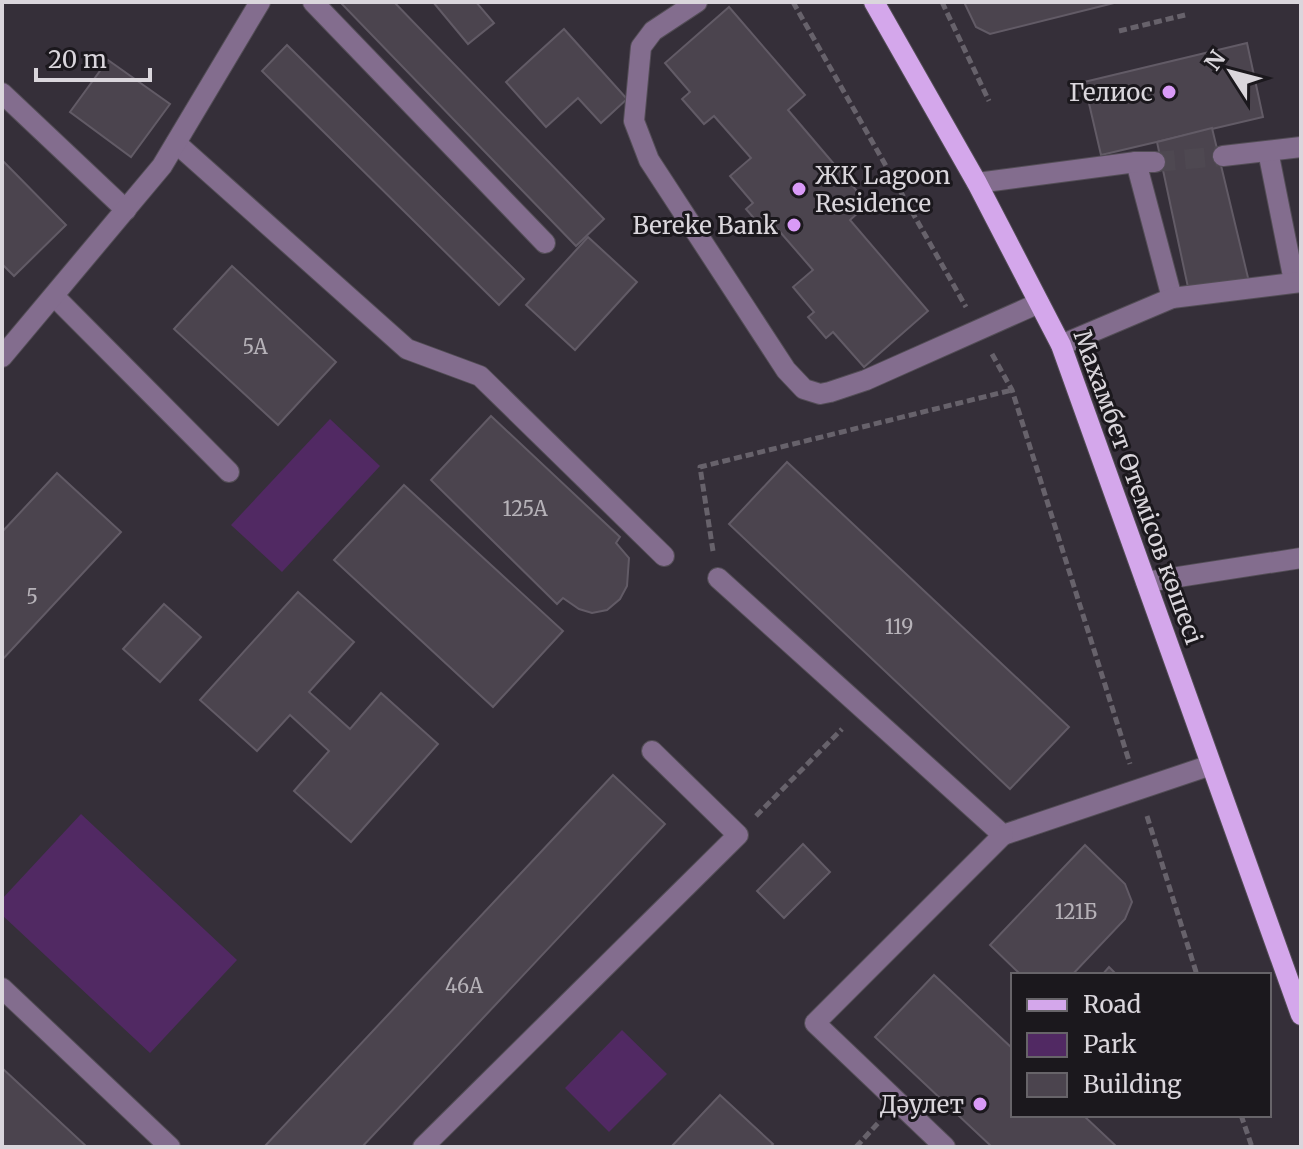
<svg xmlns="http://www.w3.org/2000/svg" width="1303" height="1149" viewBox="0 0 1303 1149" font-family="Merriweather,serif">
<rect width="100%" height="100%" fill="#352f39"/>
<g fill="#512963">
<path d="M330,419L380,466L282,572L231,525Z"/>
<path d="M81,814L237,960L150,1053L2,915V899Z"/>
<path d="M622,1030L667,1074L609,1132L565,1088Z"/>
</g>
<g fill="#4b444e" stroke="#625b66" stroke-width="2">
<path d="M340,2H394L604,219L576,246Z"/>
<path d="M433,2H476L494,23L468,44Z"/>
<path d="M964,2H1118L990,34L976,27Z"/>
<path d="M729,7L805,95L788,110L868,204L850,220L928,311L864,367L833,332L826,338L808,317L814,312L793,287L813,270L774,225L766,232L746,209L753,203L730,176L751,158L714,116L704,124L682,99L690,92L665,63Z"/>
<path d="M564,29L627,99L601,123L578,98L546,127L506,82Z"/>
<path d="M1247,43L1263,117L1101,155L1084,82Z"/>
<path d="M287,45L524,279L499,305L262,71Z"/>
<path d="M108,60L170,104L131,157L70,112Z"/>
<path d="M1212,128L1250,286L1189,292L1157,142Z"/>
<path d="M2,160L66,225L14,276L2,264Z"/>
<path d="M588,237L637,282L575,350L526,305Z"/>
<path d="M232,266L336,362L278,425L174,329Z"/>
<path d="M491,416L620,537L616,543L629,558L627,586L620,599L607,610L592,613L579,609L563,598L557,604L431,480Z"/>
<path d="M787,462L1069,727L1010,789L729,524Z"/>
<path d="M57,473L121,532L2,660V532Z"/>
<path d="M404,485L563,631L493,707L334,560Z"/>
<path d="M298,592L354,642L309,692L350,729L381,693L438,744L351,842L294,791L329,751L290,715L257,751L200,700Z"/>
<path d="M164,604L201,637L160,682L123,649Z"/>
<path d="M613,775L665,824L362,1147H264Z"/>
<path d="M803,844L830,872L784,918L757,891Z"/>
<path d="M1085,845L1125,884L1132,902L1125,919L1072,975H1021L990,945Z"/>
<path d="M1109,967L1117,975H1102Z"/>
<path d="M934,975L1013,1049V1115H1083L1117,1147H992L875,1037Z"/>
<path d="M2,1068L87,1147H2Z"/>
<path d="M720,1095L773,1144L770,1147H671Z"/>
</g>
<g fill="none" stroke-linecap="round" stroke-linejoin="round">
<path stroke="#4e4851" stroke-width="20" stroke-dasharray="20 10" stroke-linecap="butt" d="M1155,162L1223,156"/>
<g stroke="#534d56" stroke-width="22">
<g id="minor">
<path d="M313,2L545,243"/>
<path d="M697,2L653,31L641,47L634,121L649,160L786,370L804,389L820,394L830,392L866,380L1039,303"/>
<path d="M2,93L126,210"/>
<path d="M176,143L407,349L480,376L664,556"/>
<path d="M1268,151L1294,281"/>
<path d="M1223,156L1301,147"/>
<path d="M1136,162L1172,298"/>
<path d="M977,183L1136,162H1155"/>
<path d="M54,296L229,472"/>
<path d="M1061,345L1172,298L1301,282"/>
<path d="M2,357L162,166L260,2"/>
<path d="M718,578L1003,835L1211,765"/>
<path d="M1146,582L1301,558"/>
<path d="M2,988L170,1147"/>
<path d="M423,1147L738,835L652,751"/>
<path d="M945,1147L815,1023L1003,835"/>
</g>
</g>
<g stroke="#534d56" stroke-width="22">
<path id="major" d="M874,2L977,183L1061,345L1301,1015"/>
</g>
<g stroke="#67626b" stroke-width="5" stroke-dasharray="8 4" stroke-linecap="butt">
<path d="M793,2L966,307"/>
<path d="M942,2L989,101"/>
<path d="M1119,31L1189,14"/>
<path d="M992,354L1012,390L1130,764"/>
<path d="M713,551L700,467L1012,390"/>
<path d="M756,816L842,729"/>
<path d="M1147,816L1197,975"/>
<path d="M1241,1115L1252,1147"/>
<path d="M856,1147L880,1121"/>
</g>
<use href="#minor" stroke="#836d8e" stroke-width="20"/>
<use href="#major" stroke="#d4a7eb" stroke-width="20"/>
</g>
<g fill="#d99af7" stroke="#1b181d" stroke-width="3">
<circle cx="1169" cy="92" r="8"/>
<circle cx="799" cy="189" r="8"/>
<circle cx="794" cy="225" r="8"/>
<circle cx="980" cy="1104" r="8"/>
</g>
<g text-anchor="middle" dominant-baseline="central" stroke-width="6" stroke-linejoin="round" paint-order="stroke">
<g font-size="20" fill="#b6b2b8">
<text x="255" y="346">5А</text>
<text x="525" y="508">125А</text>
<text x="32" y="596">5</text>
<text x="899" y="626">119</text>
<text x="1076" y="911">121Б</text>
<text x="464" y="985">46А</text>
</g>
<g font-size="24" fill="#dad6dc" stroke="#1b181d" text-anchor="end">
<text x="1153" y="92">Гелиос</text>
<text x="815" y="175" text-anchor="start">ЖК Lagoon<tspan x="815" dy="28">Residence</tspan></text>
<text x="778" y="225">Bereke Bank</text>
<text x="964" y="1104">Дәулет</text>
</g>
<g font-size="24" fill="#dad6dc" stroke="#1b181d">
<text transform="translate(1138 487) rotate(70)">Махамбет Өтемісов көшесі</text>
</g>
</g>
<rect width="1303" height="1149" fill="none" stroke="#dad6dc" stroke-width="8"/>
<rect x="1011" y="973" width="260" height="144" fill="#1b181d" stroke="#676469" stroke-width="2"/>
<rect x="1027" y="999" width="40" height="12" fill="#d4a7eb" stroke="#676469" stroke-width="2"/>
<text x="1083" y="1013" font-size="24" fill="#dad6dc">Road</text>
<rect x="1027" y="1033" width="40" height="24" fill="#512963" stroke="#676469" stroke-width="2"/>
<text x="1083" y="1053" font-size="24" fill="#dad6dc">Park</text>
<rect x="1027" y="1073" width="40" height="24" fill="#4b444e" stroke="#676469" stroke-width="2"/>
<text x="1083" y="1093" font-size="24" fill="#dad6dc">Building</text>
<g transform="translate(1231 72) rotate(306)" stroke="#1b181d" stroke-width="6" paint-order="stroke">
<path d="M0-6L14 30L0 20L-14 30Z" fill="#dad6dc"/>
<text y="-12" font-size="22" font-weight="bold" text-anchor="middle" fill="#dad6dc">N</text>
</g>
<path d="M36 68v12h114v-12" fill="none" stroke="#dad6dc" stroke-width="4"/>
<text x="48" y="68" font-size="24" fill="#dad6dc" stroke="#1b181d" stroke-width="6" paint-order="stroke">20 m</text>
</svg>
